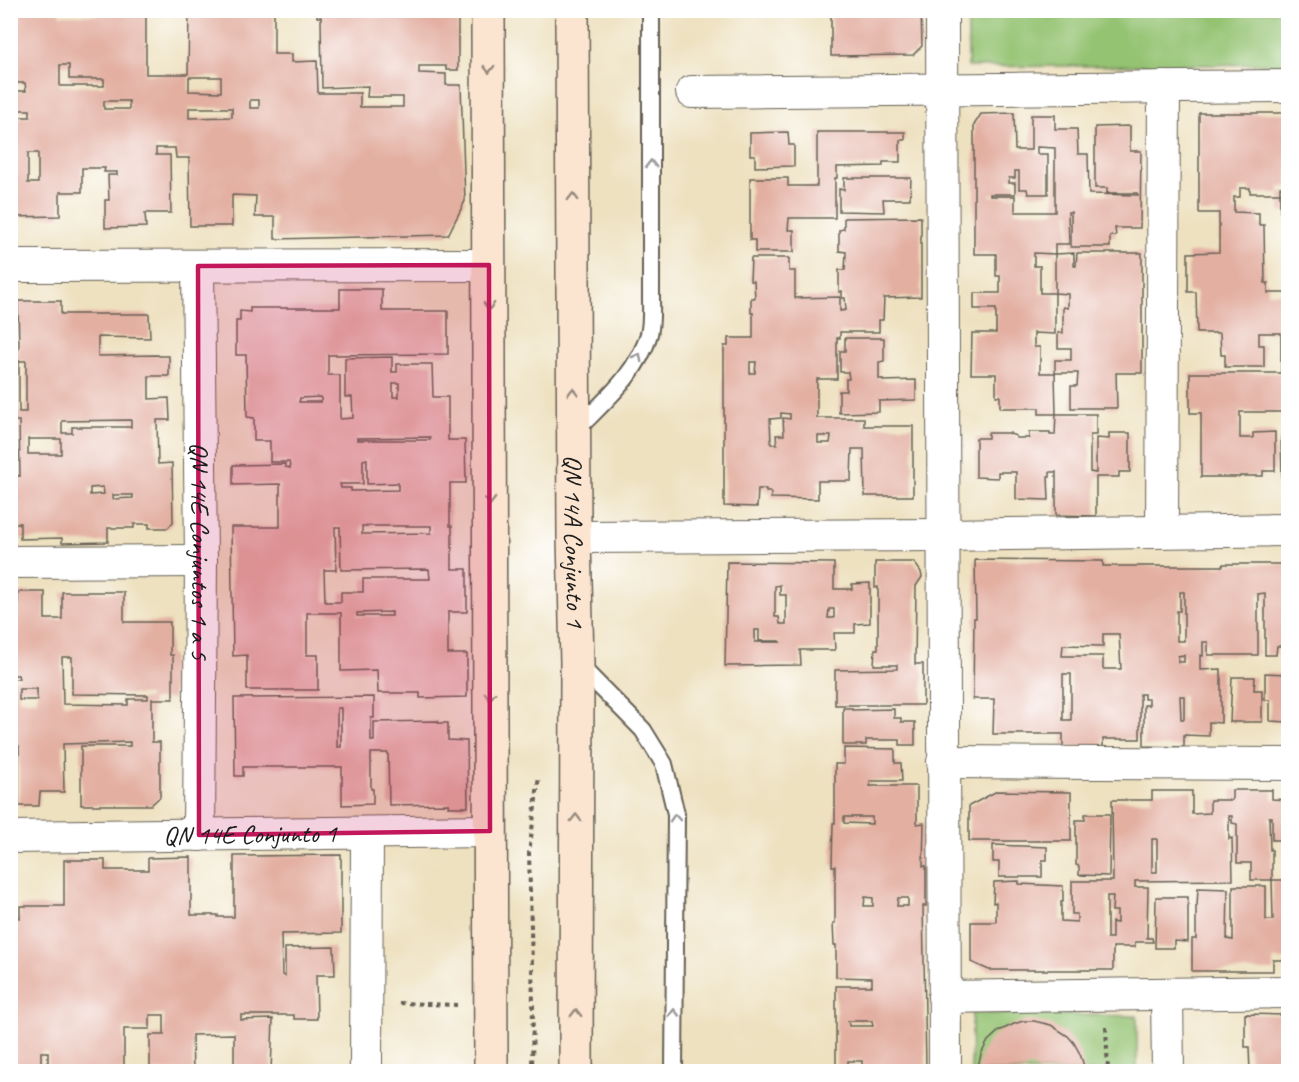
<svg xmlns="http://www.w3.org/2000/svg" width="1299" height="1082" viewBox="0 0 1299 1082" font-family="Caveat,sans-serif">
<rect width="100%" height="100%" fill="#fff"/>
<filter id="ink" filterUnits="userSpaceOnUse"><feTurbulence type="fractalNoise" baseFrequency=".0167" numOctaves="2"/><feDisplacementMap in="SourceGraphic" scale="12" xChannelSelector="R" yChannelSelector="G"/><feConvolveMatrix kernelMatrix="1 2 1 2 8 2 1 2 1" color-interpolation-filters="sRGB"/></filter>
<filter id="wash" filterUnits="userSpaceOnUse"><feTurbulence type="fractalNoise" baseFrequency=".008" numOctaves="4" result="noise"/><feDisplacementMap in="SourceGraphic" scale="24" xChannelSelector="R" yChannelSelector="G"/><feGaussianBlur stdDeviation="1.35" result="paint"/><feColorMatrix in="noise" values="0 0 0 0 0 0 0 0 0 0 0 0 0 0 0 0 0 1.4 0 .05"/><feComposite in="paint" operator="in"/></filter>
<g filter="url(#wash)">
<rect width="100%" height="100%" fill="#eee1c0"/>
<g fill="#94c372" stroke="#587047" stroke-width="1.5">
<path d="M968,11H1288V64L968,67Z"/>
<path d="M972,1013L1137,1016V1071L971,1072Z"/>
</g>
<g id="blocks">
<g fill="#e3afa1" fill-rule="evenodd">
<path d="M10,10H60V15H103V10H146V74H188L189,10H274V54H292V62L317,61L318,93H360V107H403V97H367L368,86L322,88L321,17H317V10H458V70H446V66H419V73L446,74V85H461L465,201L448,235L275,239V217H255L256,196L232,195V226H190L189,158H176L175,148H156V155H170L171,213H145L146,227L105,228V200H109L108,175H117V172H104L105,168H82V192H60V216L10,217V117H30V110H10V91H26L25,83H10ZM60,65H69V79H104V86H60ZM189,77H221V92L189,91ZM250,100H259V108H250ZM104,101H129V109H104ZM189,108H232V117L189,118ZM28,153H38V183H28Z"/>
<path d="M831,10H921L922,46L913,55L831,56Z"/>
<path d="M1014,113L1015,150H1031V115H1055V129H1077L1078,154H1088L1089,194L1138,195L1137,193H1107V188H1095V127L1130,126V151H1141L1140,228H1115L1116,236H1110V247H1071V212H1068L1069,244H1055V254L1074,253V266H1076L1077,253H1142V373H1116L1117,408H1071V386H1077L1078,373H1055V360H1071V348H1058V333H1063V307L1068,308V294L1055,293V254L1034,253V266H1040V293H1055V334L1034,333V347H1040V373H1055L1056,414H1096V435H1090V472L1096,473V438L1109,439V433H1130V472H1119V477H1096V516L1056,515V472H1050V477H1048L1049,500L1016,499V472H998V478L976,477V438H988V433H1010V434L1016,436V438H1029V432H1050V435H1055L1056,414H1039V408H1000V396H996V374H971L972,333H996V309H974V293H1000V276H996V254H974V125L981,114ZM1037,147L1055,148V212H1015V196H990V194H1015V183H1009V178H1015V171H1019V189H1027L1028,194H1048V154H1037Z"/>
<path d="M1199,113H1288V187H1280V193H1250V188H1240V197H1234V212L1259,213V225H1264L1265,283H1268V293H1288V412H1240V438H1253V433L1275,432V471H1263V476H1240V477H1201V413H1190V373H1281V333H1259V345H1264V367H1225V355H1221L1220,333H1197L1196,292H1188V253L1219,252V213H1199Z"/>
<path d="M788,132L789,145H794V166L755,167V155H750V133Z"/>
<path d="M817,132H905V140H900V162H883V166L837,167V178H835V218H789L788,230H794V252H755V240H750V178H788V186H817Z"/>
<path d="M844,178H911L910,199H883L884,212L839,211V189L844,190Z"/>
<rect x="1280" y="193" width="8" height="19"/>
<path d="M921,217V297L884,298L883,320H879V332H840V338H837V379H817V418H864V426H913V496H865L864,449H852L851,481H818V499L771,498V492H766V489H758L757,507L724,506V346H728V338H753V313H751V298H755L754,281H750L751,258H789V271H795V298L840,297V311L846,310L845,298H842V291L839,292V270H845L846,252L839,251V230L844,229V218ZM750,362H756L755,373H750ZM781,413L790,414V419L783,418L784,435H776L777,444H771L770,419L781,418ZM818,436H831L830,443H818Z"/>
<path d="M340,289H382V311H448V354L328,355V375H340V419L353,418L352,397H345V358L392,357V372H397V364H432L433,397H448V440H465L466,483H450V526H452V569H467V612H448V654H467V697L420,698V693H378L377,670L341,671V613H307V655H318V690H247V655L233,656L231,527H280V484L233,485V465L285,464V467L290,468L289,462H270V441H254V418L247,417L246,355H236V321H240V311L250,312V308H340ZM393,383H399V397H393ZM321,397V402H299L300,398ZM430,437V440H357V438ZM367,459V484L398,483V490L351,491V488H341L340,484H363V460ZM362,526H431V533L362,534ZM335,527H340L341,570L429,569L430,579H363V592H341V602H325L324,570H336ZM392,612V616H357V613Z"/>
<path d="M18,301H61V314H149L150,338L98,337V356L158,355L159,356H169V376H149V399L169,398L170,420H157L158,464L172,463L173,522L168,528H149V524H134V528H108V542L62,543V538L20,539V523H10V425H14V475L20,476L19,421H10V349H19ZM19,361H26V412H19ZM131,420V427H72V433H62V421ZM28,439H61V454H28ZM103,487L104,494L90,495V488ZM113,495H133V498L113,499Z"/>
<path d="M845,338H884V361L879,362V379H883V381L916,380V400L879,401V412L839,413V391H846V379H849L848,372H840V351H845Z"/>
<path d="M1281,437H1288V476H1282Z"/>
<path d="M975,560L1103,561V566H1223V564H1288V646H1277L1276,655H1265V593L1258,594V655H1208V642H1203V656L1200,655V670L1221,669V723L1209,722V736L1184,735V747L1143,746L1144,744V705H1149V699H1144V694H1140V739H1103V747H1063V734H993L994,699H973L974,618H976ZM1180,592H1184V641H1177V611H1180ZM1103,634H1119L1121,669H1103V656H1062L1063,645L1103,646ZM1184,655V662H1178V656ZM1063,674H1071V720H1063ZM1180,696H1184V719H1181Z"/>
<path d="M727,562L834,563V589H852V584L870,583V623L855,624V633H834L835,650H800L801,665L725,666ZM780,585V595H786V624H780L779,617H775V586ZM829,609H834V618H828ZM755,630H759V641H779L780,642H755Z"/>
<path d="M875,562H914L921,572L922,577L916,586L915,664H923V705H835V670L897,669V665H874L875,649H878V587L875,588Z"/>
<path d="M18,592H45V619H62V592H124V622H170V655H173V699H152V742H160V797L151,805H81V746H130V742L63,744L64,792H40L39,806H19V746H10V679H19L18,675H10V607H18ZM62,657H72V694L148,695V699H128V705L63,704ZM19,689H37V700H19Z"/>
<path d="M1265,673L1286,674V690H1288V722L1270,721V700H1265Z"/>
<path d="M1232,677H1255L1254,690H1262V722H1230Z"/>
<path d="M374,697V718H371V741H374V722L438,721V723H448V740L467,741L468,807H448L449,804L389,805L388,753H371V789H373V804L342,805V767H243V776H235L234,698ZM337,708H341V747H337Z"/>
<path d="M843,708H852V710L894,709V718H901V722H915V745H900V740H866V745H843Z"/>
<path d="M844,748L895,749V763H901L902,781H870V786H917V824L924,823L923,866H926V906H923L926,1066H920V1071H836V986H872V978L836,977V945H834L833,923H835V866H832L833,823H835V764H844ZM844,817H872V824L844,823ZM865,897L873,898V906H864ZM898,898H908V906H897ZM848,1021H872L873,1026H849ZM848,1061H862V1066H848Z"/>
<path d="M1232,790H1272V799L1288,800V840H1272V817H1269L1270,850H1272V880H1251V863H1237V824L1232,823V816H1229V839L1232,838L1233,880L1135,881V887H1148L1147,938H1152L1153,942H1135V947H1113V970H989L971,962V922H996V902L993,903L994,882L1019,881V884L1063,886V902H1061V921L1077,922V914H1072V881H1113L1112,800H1152V791H1192V814L1210,813V800H1232ZM1152,839H1157V872H1152ZM1107,896H1113L1112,911H1117V923L1112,922V938H1107Z"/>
<path d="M997,791L1071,792V841H969V806Z"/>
<path d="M1085,814H1110L1109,876L1079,875V866L1076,865V820H1085Z"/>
<path d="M993,845L1047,847V860H1042V877H999V862H993Z"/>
<path d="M341,855V933L281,934L282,975L285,976V948L334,947L335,975H316L317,1019H294V1015H241V1020L273,1019L271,1071H234V1034L192,1035L193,1071H150V1035H164V1015H150V1029H124V1071H48V1052H41V1071H10V918H20V906H64V860H105V870H148V858L191,857V915H218V917H234V856Z"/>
<path d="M1272,880H1288V960H1273V971H1192V939H1196V906H1197L1198,888L1228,889L1227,939L1233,940V886H1266V920H1273Z"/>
<path d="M1156,897H1188V942L1174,941V948H1155Z"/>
<path d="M1245,1014L1284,1015V1034H1288V1071H1250L1249,1047H1245Z"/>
<path d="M1023,1021H1034L1051,1025L1068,1036L1074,1043L1080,1054L1083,1063L1084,1071H1037L1032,1067L1026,1068L1024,1071H977L981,1054L988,1041L999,1031L1014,1024Z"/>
</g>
</g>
</g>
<g filter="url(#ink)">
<use href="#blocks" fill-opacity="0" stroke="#666155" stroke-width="1.5"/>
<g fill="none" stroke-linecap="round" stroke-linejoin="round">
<g stroke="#666155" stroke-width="20">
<g id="service">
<path d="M574,432C602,403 638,374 649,334C652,323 651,308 651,297V10"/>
<path d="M579,665L643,730L664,764L676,814L674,1072"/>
</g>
</g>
<g stroke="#666155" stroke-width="34">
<g id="minor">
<path d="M942,10L945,1072"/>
<path d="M692,92L1288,86"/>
<path d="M10,266L489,265"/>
<path id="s1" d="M198,266L201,561L199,835"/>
<path d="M1162,531L1164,87"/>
<path d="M574,537L943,535L1288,530"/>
<path d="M10,562L201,561"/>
<path d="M943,762L1288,764"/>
<path id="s2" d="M10,837L490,831"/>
<path d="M1167,994L1168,1072"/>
<path d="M944,997L1288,992"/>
<path d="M365,1072L366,1066L367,833"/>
</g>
</g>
<g stroke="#666155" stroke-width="36">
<g id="secondary">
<path d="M488,10L491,1072"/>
<path id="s3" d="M572,10L574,537L577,663L576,1072"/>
</g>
</g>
<g stroke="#666155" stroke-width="4" stroke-dasharray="4.5 4.5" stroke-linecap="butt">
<path d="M399,1003L457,1005"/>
<path d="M1106,1027L1108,1072"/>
<path d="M532,1072L533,1004L529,853L539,776"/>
</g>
<use href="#service" stroke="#fff" stroke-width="16"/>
<use href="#minor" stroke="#fff" stroke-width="32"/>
<use href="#secondary" stroke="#fce5d0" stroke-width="33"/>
</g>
<defs><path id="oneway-chevron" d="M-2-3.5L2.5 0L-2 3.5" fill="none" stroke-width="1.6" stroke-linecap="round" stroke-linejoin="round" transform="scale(1.5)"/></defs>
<g stroke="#978b7f">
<use href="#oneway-chevron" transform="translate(489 69) rotate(90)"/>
<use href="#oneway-chevron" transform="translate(573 197) rotate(-90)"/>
<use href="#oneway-chevron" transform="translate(489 306) rotate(90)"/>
<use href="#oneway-chevron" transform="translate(573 392) rotate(-90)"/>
<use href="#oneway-chevron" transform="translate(490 501) rotate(90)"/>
<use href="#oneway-chevron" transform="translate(490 696) rotate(90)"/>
<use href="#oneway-chevron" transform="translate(576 818) rotate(-90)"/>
<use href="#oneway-chevron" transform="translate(576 1013) rotate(-90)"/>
</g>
<g stroke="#999">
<use href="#oneway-chevron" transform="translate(651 164) rotate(-90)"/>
<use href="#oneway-chevron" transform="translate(638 357) rotate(-62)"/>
<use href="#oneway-chevron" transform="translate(675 818) rotate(-94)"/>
<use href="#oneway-chevron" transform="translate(674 1013) rotate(-90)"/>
</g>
</g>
<path fill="#c2185b" fill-opacity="0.2" stroke="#c2185b" stroke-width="4.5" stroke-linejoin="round" d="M489,265L490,831L199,835L198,266Z"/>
<g text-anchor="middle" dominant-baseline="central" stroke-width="4.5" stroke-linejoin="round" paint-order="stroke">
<g font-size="26" fill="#1c1c1c" stroke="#fff">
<text stroke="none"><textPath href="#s3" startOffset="531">QN 14A Conjunto 1</textPath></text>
<text stroke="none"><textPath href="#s1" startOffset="285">QN 14E Conjuntos 1 a 5</textPath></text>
<text stroke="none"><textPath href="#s2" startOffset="240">QN 14E Conjunto 1</textPath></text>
</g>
</g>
<rect width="1299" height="1082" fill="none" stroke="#fff" stroke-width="36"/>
</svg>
